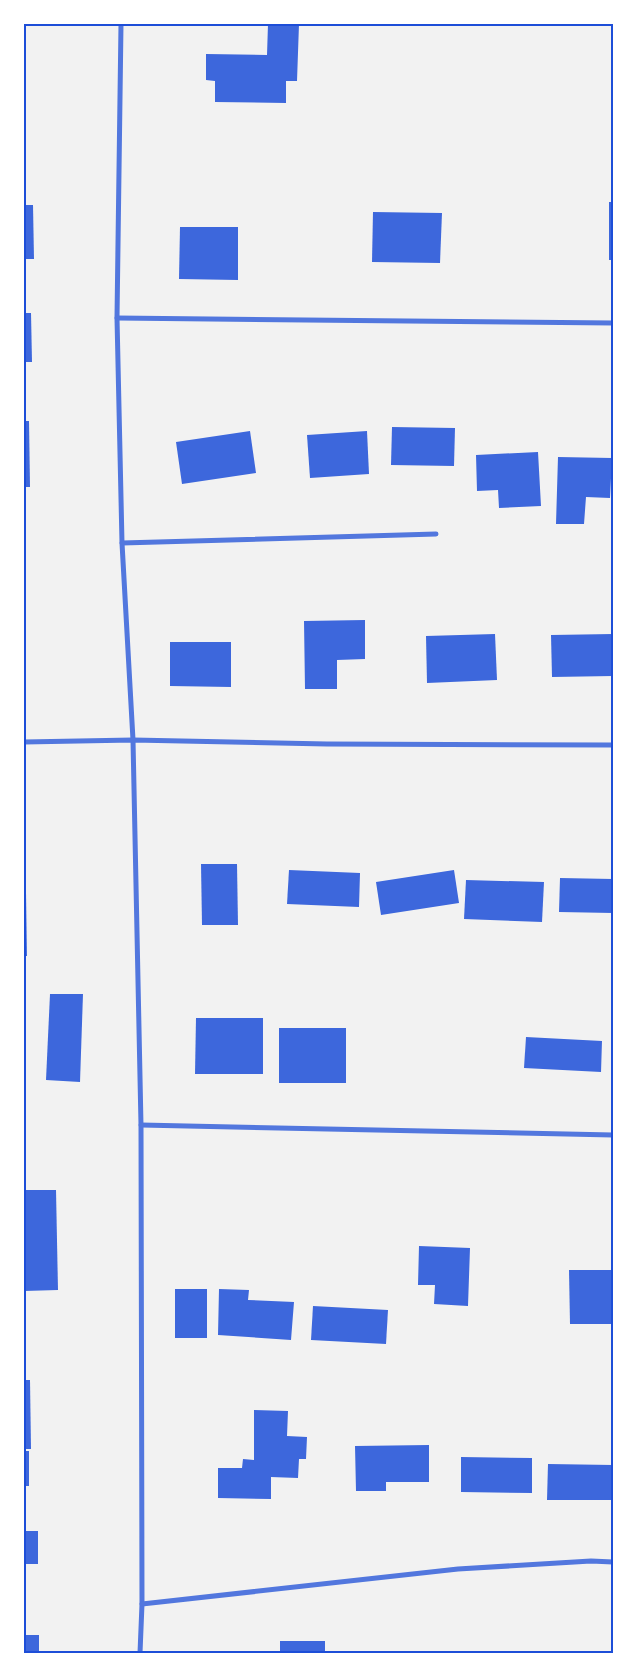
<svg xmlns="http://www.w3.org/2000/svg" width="637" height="1677" viewBox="0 0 637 1677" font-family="'Varela Round',sans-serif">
<rect width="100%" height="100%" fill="#f2f2f2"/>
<g fill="#3d67dc">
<path d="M268,24H299L297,81H286V103L215,102V81L206,80V54L267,55Z"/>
<rect x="609" y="202" width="4" height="58"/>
<path d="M24,205H33L34,259H24Z"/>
<path d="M373,212L442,213L440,263L372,262Z"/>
<path d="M180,227H238V280L179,279Z"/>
<path d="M24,313H31L32,362H24Z"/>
<path d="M24,421H29L30,487H24Z"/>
<path d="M392,427L455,428L454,466L391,465Z"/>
<path d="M250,431L256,473L182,484L176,442Z"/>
<path d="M367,431L369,474L310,478L307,435Z"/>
<path d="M538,452L541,506L499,508L498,490L477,491L476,455Z"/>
<path d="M558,457L612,458L610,498L586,497L584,524H556Z"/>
<path d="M365,620V659L337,660V689H305L304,621Z"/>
<path d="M495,634L497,680L427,683L426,636Z"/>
<path d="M613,634V676L552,677L551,635Z"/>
<path d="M170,642H231V687L170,686Z"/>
<path d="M201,864H237L238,925H202Z"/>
<path d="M289,870L360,873L359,907L287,904Z"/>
<path d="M454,870L459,903L381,915L376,882Z"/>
<path d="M560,878L613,879V913L559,912Z"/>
<path d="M466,880L544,882L542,922L464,919Z"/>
<path d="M24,893H26L27,956H24Z"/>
<path d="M50,994H83L80,1082L46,1080Z"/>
<path d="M196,1018H263V1074H195Z"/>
<rect x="279" y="1028" width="67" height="55"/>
<path d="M526,1037L602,1041L601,1072L524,1068Z"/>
<path d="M24,1190H56L58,1290L24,1291Z"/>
<path d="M419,1246L470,1248L468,1306L434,1304L435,1285H418Z"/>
<path d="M569,1270H613V1324H570Z"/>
<rect x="175" y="1289" width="32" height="49"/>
<path d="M219,1289L249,1290L248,1300L294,1302L291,1340L218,1335Z"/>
<path d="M313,1306L388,1310L386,1344L311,1340Z"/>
<path d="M24,1380H30L31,1449H24Z"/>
<path d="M254,1410L288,1411L287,1436L307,1437L306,1459H299L298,1478L271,1477V1499L218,1498V1468H242L243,1459L254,1460Z"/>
<path d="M429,1445V1482H386V1491H356L355,1446Z"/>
<rect x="24" y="1451" width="5" height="35"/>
<path d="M461,1457L532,1458V1493L461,1492Z"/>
<path d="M548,1464L613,1465V1500H547Z"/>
<rect x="24" y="1531" width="14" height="33"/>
<rect x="24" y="1635" width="15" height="18"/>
<rect x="280" y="1641" width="45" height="12"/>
</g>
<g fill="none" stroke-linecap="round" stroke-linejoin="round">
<g stroke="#5277de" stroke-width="5">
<path d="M121,24L117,318L122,543L133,740L141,1125L142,1604L140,1653"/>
<path d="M117,318L613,323"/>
<path d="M122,543L436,534"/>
<path d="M24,742L133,740L327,744L613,745"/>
<path d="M141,1125L613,1135"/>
<path d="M142,1604L458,1569L591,1561L613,1562"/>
</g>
</g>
<rect width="637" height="1677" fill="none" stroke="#ffffff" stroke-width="50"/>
<rect x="25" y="25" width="587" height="1627" fill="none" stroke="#1d4ed8" stroke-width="2"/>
</svg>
